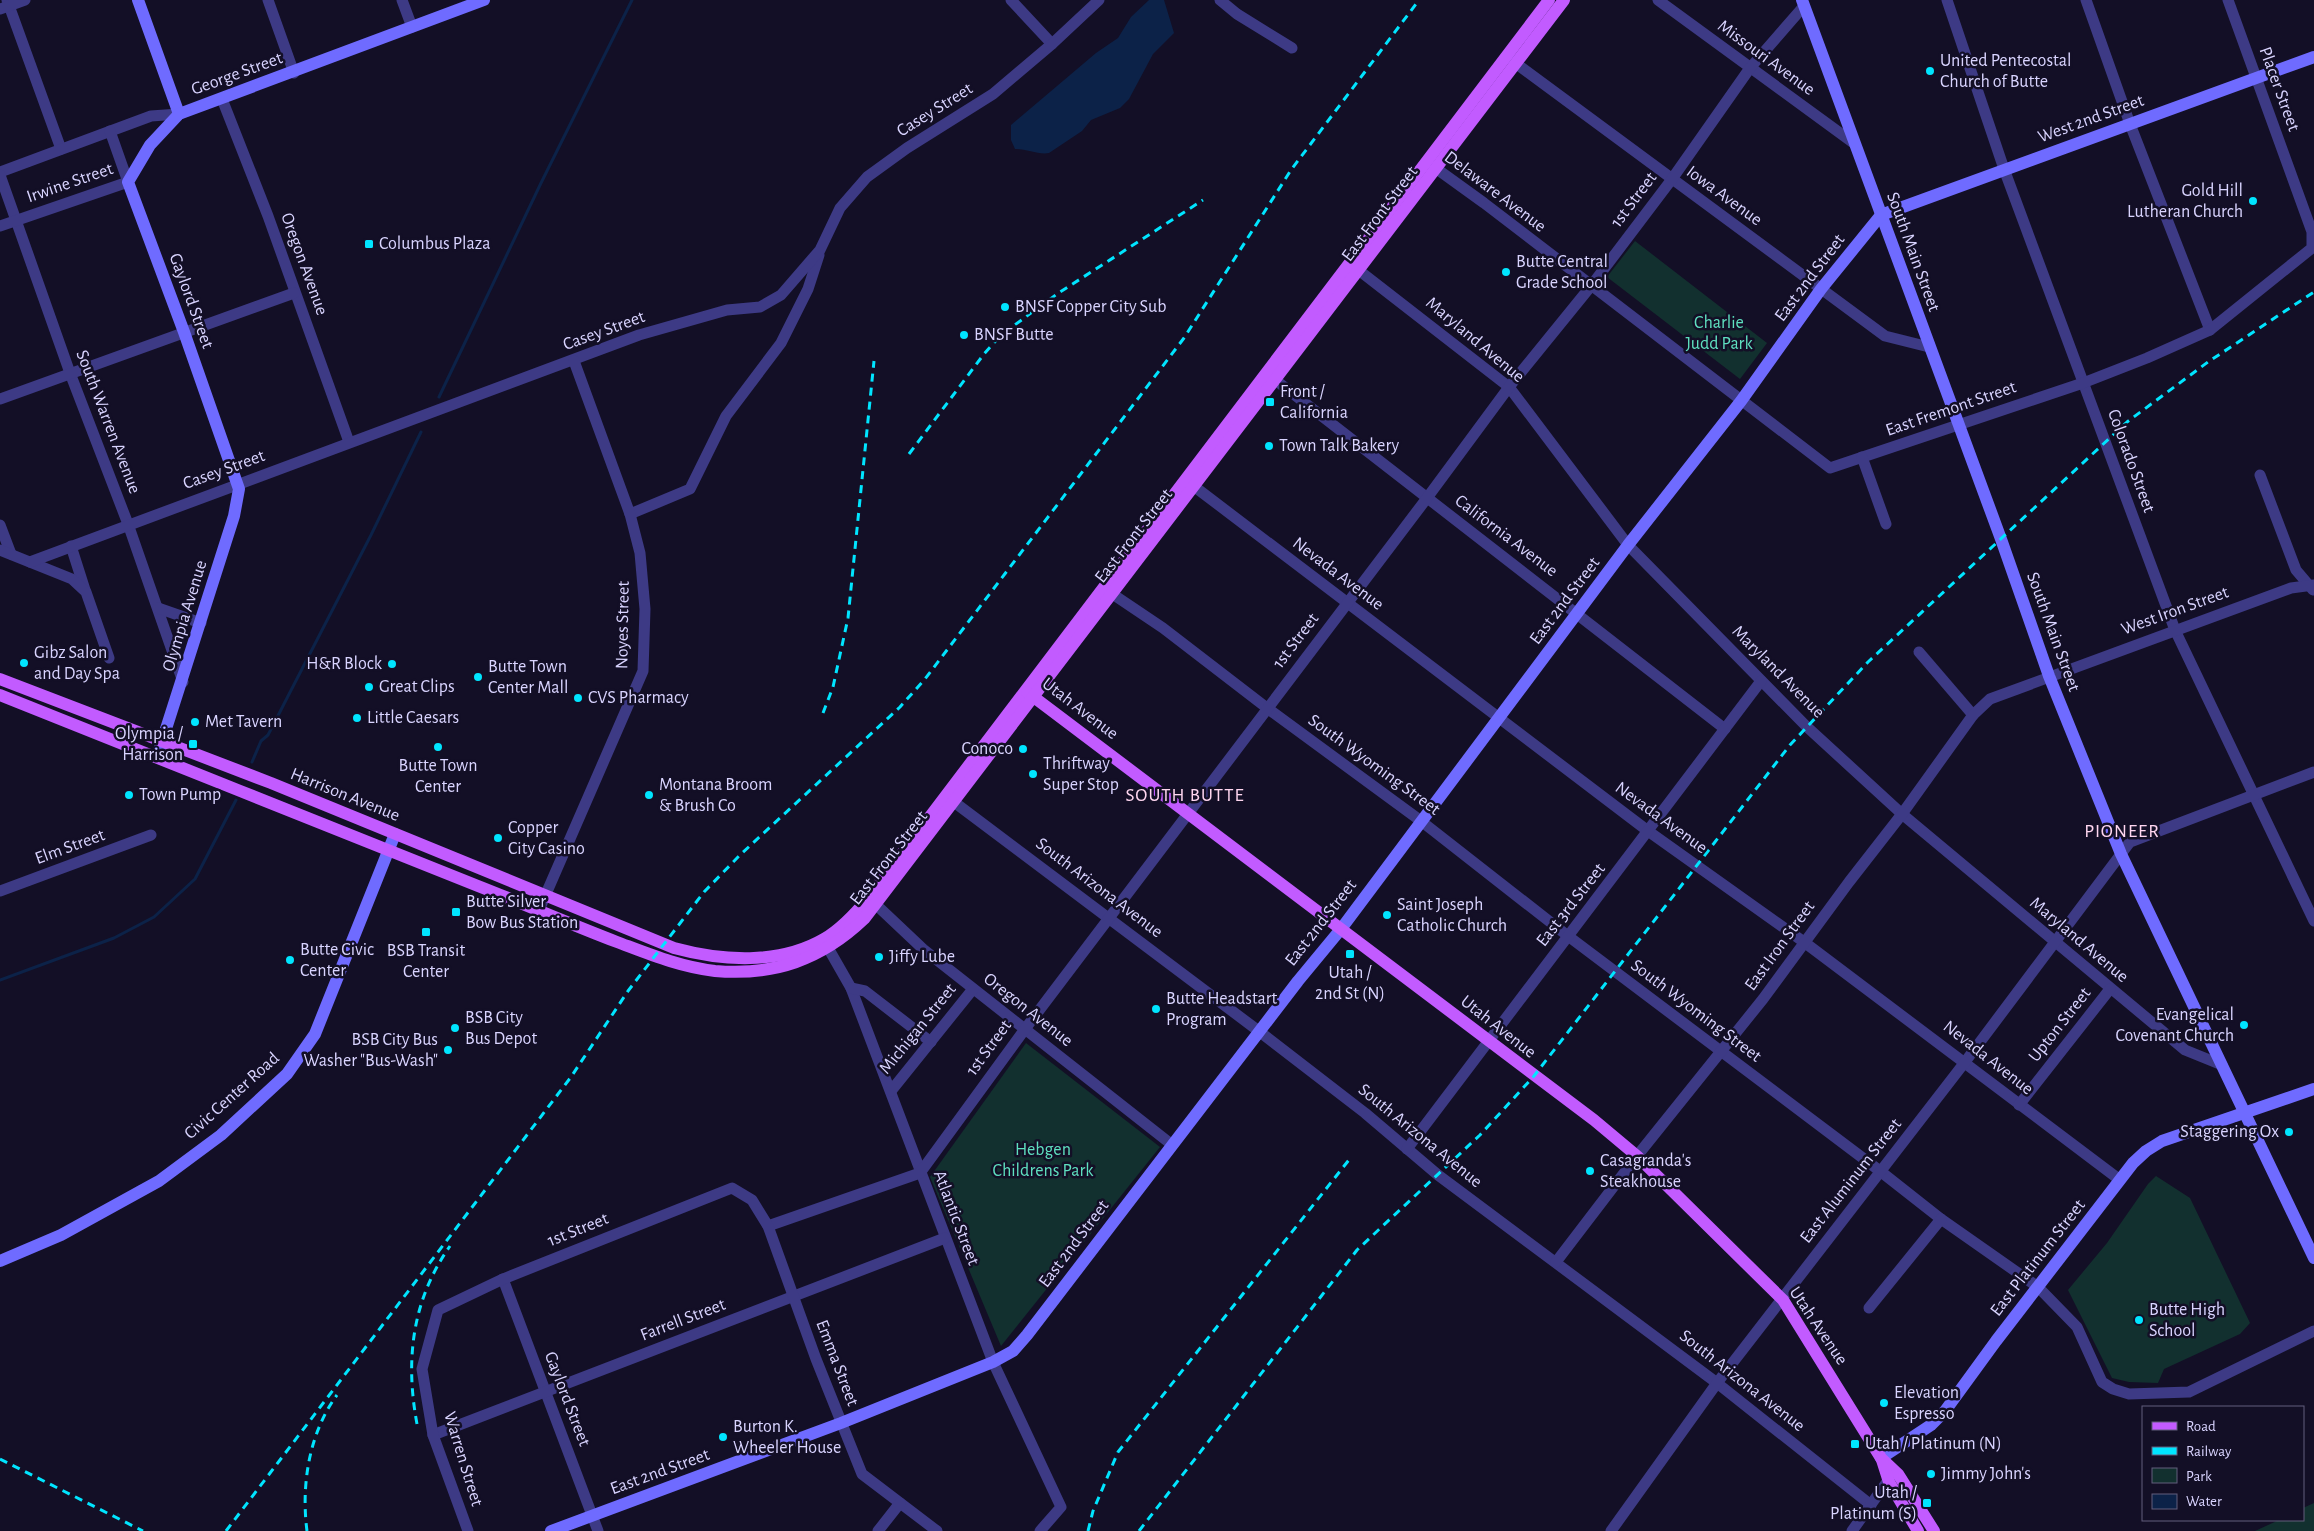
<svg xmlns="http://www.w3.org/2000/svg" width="2314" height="1531" viewBox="0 0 2314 1531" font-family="'Alegreya Sans',sans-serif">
<rect width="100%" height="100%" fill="#130f26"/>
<g fill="#12302f">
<path d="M1635,241L1767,343L1740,379L1607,277Z"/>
<path d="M1026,1043L1160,1147L1001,1346L930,1177Z"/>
<path d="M2156,1176L2190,1198L2250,1323L2240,1334L2164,1369L2158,1383L2129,1382L2112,1378L2068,1290L2107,1243L2148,1184Z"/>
<path d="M2314,1503V1531H2255L2279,1520H2303V1508Z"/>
</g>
<path fill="#0c2248" d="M1149,0H1164L1174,33L1153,54L1129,99L1120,108L1091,120L1082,131L1049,153C1039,155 1027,149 1015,149L1011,140V125L1096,53L1118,38L1131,17Z"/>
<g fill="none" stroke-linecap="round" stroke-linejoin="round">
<g stroke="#0c2248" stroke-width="3">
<path d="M439,397L541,183L632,0"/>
<path d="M252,762L261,741L268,735L371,535L421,432"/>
<path d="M0,980L114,938L154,917L195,879L236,800"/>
</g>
<g stroke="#3d3a85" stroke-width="11">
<path d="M7,0L61,149"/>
<path d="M268,0L294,73"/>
<path d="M402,0L412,27"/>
<path d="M1011,0L1052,44"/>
<path d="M1220,0L1237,14L1292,48"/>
<path d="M1658,0L1855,144"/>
<path d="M1947,0L2004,169L2175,630L2314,921"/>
<path d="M2086,0L2130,124L2210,330"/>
<path d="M0,9L25,0"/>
<path d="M1510,59L1885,336L1929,347"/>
<path d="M222,99L268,216L349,442"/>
<path d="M1430,164L1484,203L1830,468L2083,383L2147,358L2210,330L2312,248V232L2228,0"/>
<path d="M0,172L151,116L179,114"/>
<path d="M0,175L70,373L128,524L183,682"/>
<path d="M0,226L128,182L110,131"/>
<path d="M1352,265L1509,387L1628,545L1806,726L1902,814L2185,1050L2222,1065"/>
<path d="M1269,375L1725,729"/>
<path d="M0,399L294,293"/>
<path d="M1862,457L1886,524"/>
<path d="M2260,475L2296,570L2313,590"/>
<path d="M1187,481L1648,831L1804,942L2120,1180"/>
<path d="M630,514L690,489L726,416L781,343L808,289L819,255"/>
<path d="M0,525L11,554"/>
<path d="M71,546L85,590"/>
<path d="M0,550L72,579L86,592L109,658"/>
<path d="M30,562L639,335L727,310L760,307L781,295L820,250L840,208L867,177L907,148L993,94L1052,44L1099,0"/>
<path d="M1105,589L1163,628L1267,708L1421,821L1568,936L1880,1171L1941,1219L2038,1287L2077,1327L2102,1382L2113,1389L2129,1394L2189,1392L2314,1331"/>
<path d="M158,608L201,623"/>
<path d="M1919,652L1973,715"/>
<path d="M946,796L1260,1032L1365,1113L1438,1175L1717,1383L1871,1505"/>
<path d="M0,891L151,835"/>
<path d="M869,898L923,949L1171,1144"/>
<path d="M539,910L643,671L645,609L640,553L630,514L574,361"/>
<path d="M823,939L851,988L993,1362L1061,1507L1040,1531"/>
<path d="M851,988L865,991L931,1042"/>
<path d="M891,1091L973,989"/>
<path d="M2019,1105L2110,989"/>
<path d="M1407,1149L1761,681"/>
<path d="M768,1226L920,1173L1025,1029L1427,498L1509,387L1591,286L1672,179L1750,68L1804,6"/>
<path d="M1556,1262L1637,1156L1763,999L1849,882L1902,814L1973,715L1990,699L2291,588L2314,585"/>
<path d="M503,1279L598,1531"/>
<path d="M1869,1308L1941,1219"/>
<path d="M433,1435L945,1238"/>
<path d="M468,1531L433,1435L422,1369L438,1310L503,1279L732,1188L752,1200L768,1226L816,1359L862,1474L937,1531"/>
<path d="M878,1531L900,1503"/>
<path d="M1611,1531L1717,1383L1965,1062L2130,842L2314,772"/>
<path d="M1852,1531L1892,1475"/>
</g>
<g stroke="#6f6bff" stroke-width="12">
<path d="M138,0L179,114"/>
<path d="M1802,0L2001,539L2049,676L2121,854L2314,1258"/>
<path d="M157,757L234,516L239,489L184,332L128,182L150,145L179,114L484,0"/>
<path d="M0,1261L61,1235L159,1181L221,1135L287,1074L315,1034L395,834"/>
<path d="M1881,1458L1931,1425L1945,1411L1996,1341L2133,1163L2146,1151L2162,1141L2314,1089"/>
<path d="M551,1531L841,1423L993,1362L1013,1351L1027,1335L1298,981L1341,929L1628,545L1741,401L1821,289L1881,215L2314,57"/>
</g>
<g stroke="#c25bff" stroke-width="12">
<path d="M0,679L271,783L674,948C722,961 779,965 824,939C841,929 856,913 869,897L1549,0"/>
<path d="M1027,692L1594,1120L1637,1156L1783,1300L1881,1458L1898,1474L1934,1531"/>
<path d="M0,695C159,759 319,822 478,886C524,904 570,924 617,942C649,954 680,967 715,971C774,976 821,960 864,919L1564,0"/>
<path d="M1882,1460L1889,1482L1918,1531"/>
</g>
<g stroke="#00e5ff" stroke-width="3" stroke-dasharray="8 6" stroke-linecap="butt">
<path d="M909,454L984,354L1001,335L1057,294L1203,200"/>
<path d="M823,713L833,687L848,618L874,361"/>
<path d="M417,1424C405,1360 412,1300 450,1246"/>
<path d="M0,1459L143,1531"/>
<path d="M226,1531L571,1077L628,991L704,892L740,855L900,707L925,679L1184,338L1291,170L1419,0"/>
<path d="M307,1531C301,1485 309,1433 337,1395"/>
<path d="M1088,1531L1093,1511L1118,1452L1352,1156"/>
<path d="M1139,1531L1357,1250L1480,1135L1534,1076L1790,745L1868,662L2127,422L2208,362L2314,292"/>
</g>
</g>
<g fill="#00e5ff" stroke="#130f26" stroke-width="2">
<circle cx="1930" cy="71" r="5"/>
<circle cx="2253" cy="201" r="5"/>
<rect x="364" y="239" width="10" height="10" rx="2.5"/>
<circle cx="1506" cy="272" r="5"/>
<circle cx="1005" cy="307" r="5"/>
<circle cx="964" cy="335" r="5"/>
<rect x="1265" y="397" width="10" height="10" rx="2.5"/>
<circle cx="1269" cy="446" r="5"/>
<circle cx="24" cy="663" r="5"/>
<circle cx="392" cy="664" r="5"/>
<circle cx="478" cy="677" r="5"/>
<circle cx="369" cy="687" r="5"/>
<circle cx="578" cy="698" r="5"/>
<circle cx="357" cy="718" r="5"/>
<circle cx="195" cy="722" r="5"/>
<rect x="188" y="739" width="10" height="10" rx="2.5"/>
<circle cx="438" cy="747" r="5"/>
<circle cx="1023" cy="749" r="5"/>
<circle cx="1033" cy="774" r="5"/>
<circle cx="129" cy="795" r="5"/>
<circle cx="649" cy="795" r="5"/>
<circle cx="498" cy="838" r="5"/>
<rect x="451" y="907" width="10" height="10" rx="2.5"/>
<circle cx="1387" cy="915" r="5"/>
<rect x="421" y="927" width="10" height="10" rx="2.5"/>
<rect x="1345" y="949" width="10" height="10" rx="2.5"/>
<circle cx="879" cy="957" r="5"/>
<circle cx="290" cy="960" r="5"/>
<circle cx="1156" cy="1009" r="5"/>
<circle cx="2244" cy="1025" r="5"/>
<circle cx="455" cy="1028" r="5"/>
<circle cx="448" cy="1050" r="5"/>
<circle cx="2289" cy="1132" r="5"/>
<circle cx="1590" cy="1171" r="5"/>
<circle cx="2139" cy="1320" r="5"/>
<circle cx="1884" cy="1403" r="5"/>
<circle cx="723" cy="1437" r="5"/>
<rect x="1850" y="1439" width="10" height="10" rx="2.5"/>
<circle cx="1931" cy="1474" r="5"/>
<rect x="1922" y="1498" width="10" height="10" rx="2.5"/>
</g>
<g text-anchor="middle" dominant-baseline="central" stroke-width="5" stroke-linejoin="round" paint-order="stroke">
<g font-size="18" fill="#d9d4ff" stroke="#130f26">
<text transform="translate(1766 58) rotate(36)">Missouri Avenue</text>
<text transform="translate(237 74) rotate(-20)">George Street</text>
<text transform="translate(2279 89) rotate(70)">Placer Street</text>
<text transform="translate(935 110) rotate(-32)">Casey Street</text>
<text transform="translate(2091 119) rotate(-20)">West 2nd Street</text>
<text transform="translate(70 183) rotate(-19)">Irwine Street</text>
<text transform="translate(1495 192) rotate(37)">Delaware Avenue</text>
<text transform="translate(1724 196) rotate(36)">Iowa Avenue</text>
<text transform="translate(1634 200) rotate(-53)">1st Street</text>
<text transform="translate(1380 214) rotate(-53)">East Front Street</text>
<text transform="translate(1913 252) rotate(70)">South Main Street</text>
<text transform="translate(304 264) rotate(70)">Oregon Avenue</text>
<text transform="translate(1810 278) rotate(-53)">East 2nd Street</text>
<text transform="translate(191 301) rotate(70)">Gaylord Street</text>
<text transform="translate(604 331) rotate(-20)">Casey Street</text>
<text transform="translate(1475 340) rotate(40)">Maryland Avenue</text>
<text transform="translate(1951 409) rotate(-19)">East Fremont Street</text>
<text transform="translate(108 422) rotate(69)">South Warren Avenue</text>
<text transform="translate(2131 461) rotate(70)">Colorado Street</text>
<text transform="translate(224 470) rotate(-20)">Casey Street</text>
<text transform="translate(1134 536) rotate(-52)">East Front Street</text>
<text transform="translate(1506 536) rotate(37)">California Avenue</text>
<text transform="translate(1338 574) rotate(37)">Nevada Avenue</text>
<text transform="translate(1565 601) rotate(-53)">East 2nd Street</text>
<text transform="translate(2175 611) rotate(-20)">West Iron Street</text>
<text transform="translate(185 616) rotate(-73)">Olympia Avenue</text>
<text transform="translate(623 625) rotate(-89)">Noyes Street</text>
<text transform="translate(2053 632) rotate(70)">South Main Street</text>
<text transform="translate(1296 641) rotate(-53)">1st Street</text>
<text transform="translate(1778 672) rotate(45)">Maryland Avenue</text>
<text transform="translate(1080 709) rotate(37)">Utah Avenue</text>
<text transform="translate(1374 765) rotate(36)">South Wyoming Street</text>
<text transform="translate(345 795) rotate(22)">Harrison Avenue</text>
<text transform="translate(1661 818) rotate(36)">Nevada Avenue</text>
<text transform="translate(70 847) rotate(-20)">Elm Street</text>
<text transform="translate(889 858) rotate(-52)">East Front Street</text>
<text transform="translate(1099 888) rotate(37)">South Arizona Avenue</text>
<text transform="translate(1571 905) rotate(-52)">East 3rd Street</text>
<text transform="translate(1321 923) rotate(-52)">East 2nd Street</text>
<text transform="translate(2079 940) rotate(40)">Maryland Avenue</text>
<text transform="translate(1780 946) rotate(-54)">East Iron Street</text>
<text transform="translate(1028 1010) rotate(38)">Oregon Avenue</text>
<text transform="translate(1696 1011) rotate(37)">South Wyoming Street</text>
<text transform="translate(2060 1025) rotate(-52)">Upton Street</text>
<text transform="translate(1498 1027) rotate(38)">Utah Avenue</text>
<text transform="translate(918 1029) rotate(-51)">Michigan Street</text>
<text transform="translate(989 1048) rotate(-54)">1st Street</text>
<text transform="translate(1988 1058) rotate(38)">Nevada Avenue</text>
<text transform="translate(232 1096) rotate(-42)">Civic Center Road</text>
<text transform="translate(1420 1136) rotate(39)">South Arizona Avenue</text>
<text transform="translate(1851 1181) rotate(-52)">East Aluminum Street</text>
<text transform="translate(956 1218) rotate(69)">Atlantic Street</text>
<text transform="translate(578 1230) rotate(-22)">1st Street</text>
<text transform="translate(1074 1244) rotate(-53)">East 2nd Street</text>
<text transform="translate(2038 1258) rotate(-52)">East Platinum Street</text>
<text transform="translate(683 1320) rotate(-21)">Farrell Street</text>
<text transform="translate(1818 1326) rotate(56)">Utah Avenue</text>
<text transform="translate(837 1363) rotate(69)">Emma Street</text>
<text transform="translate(1742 1381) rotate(38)">South Arizona Avenue</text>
<text transform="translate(567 1399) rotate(69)">Gaylord Street</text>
<text transform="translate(463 1459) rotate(73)">Warren Street</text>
<text transform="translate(660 1472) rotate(-20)">East 2nd Street</text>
</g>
<g font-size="18" fill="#d9d4ff" stroke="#130f26" text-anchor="start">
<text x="1940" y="61">United Pentecostal<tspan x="1940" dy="21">Church of Butte</tspan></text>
<text x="2243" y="191" text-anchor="end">Gold Hill<tspan x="2243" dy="21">Lutheran Church</tspan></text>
<text x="379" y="244">Columbus Plaza</text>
<text x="1516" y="262">Butte Central<tspan x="1516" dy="21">Grade School</tspan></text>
<text x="1015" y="307">BNSF Copper City Sub</text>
<text x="974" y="335">BNSF Butte</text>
<text x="1280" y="392">Front /<tspan x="1280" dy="21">California</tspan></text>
<text x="1279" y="446">Town Talk Bakery</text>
<text x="34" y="653">Gibz Salon<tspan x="34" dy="21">and Day Spa</tspan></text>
<text x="382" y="664" text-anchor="end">H&amp;R Block</text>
<text x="488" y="667">Butte Town<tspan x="488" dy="21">Center Mall</tspan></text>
<text x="379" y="687">Great Clips</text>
<text x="588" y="698">CVS Pharmacy</text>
<text x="367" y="718">Little Caesars</text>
<text x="205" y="722">Met Tavern</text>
<text x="183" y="734" text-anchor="end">Olympia /<tspan x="183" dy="21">Harrison</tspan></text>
<text x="1013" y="749" text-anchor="end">Conoco</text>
<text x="1043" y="764">Thriftway<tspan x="1043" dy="21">Super Stop</tspan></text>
<text x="438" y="766" text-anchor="middle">Butte Town<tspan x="438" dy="21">Center</tspan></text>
<text x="659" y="785">Montana Broom<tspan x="659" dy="21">&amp; Brush Co</tspan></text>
<text x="139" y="795">Town Pump</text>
<text x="508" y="828">Copper<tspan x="508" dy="21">City Casino</tspan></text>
<text x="466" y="902">Butte Silver<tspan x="466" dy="21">Bow Bus Station</tspan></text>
<text x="1397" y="905">Saint Joseph<tspan x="1397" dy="21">Catholic Church</tspan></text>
<text x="300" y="950">Butte Civic<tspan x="300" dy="21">Center</tspan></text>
<text x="426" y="951" text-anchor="middle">BSB Transit<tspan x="426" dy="21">Center</tspan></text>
<text x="889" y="957">Jiffy Lube</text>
<text x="1350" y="973" text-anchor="middle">Utah /<tspan x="1350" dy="21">2nd St (N)</tspan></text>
<text x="1166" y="999">Butte Headstart<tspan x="1166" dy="21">Program</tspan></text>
<text x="2234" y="1015" text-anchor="end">Evangelical<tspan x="2234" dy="21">Covenant Church</tspan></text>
<text x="465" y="1018">BSB City<tspan x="465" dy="21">Bus Depot</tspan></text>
<text x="438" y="1040" text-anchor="end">BSB City Bus<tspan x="438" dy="21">Washer "Bus-Wash"</tspan></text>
<text x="2279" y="1132" text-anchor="end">Staggering Ox</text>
<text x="1600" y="1161">Casagranda's<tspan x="1600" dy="21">Steakhouse</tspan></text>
<text x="2149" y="1310">Butte High<tspan x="2149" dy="21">School</tspan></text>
<text x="1894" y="1393">Elevation<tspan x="1894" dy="21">Espresso</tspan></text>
<text x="733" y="1427">Burton K.<tspan x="733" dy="21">Wheeler House</tspan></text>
<text x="1865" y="1444">Utah / Platinum (N)</text>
<text x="1941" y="1474">Jimmy John's</text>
<text x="1917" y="1493" text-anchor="end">Utah /<tspan x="1917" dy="21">Platinum (S)</tspan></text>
</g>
<g font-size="18" fill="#5fe0c0" stroke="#130f26">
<text x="1719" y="323">Charlie<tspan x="1719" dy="21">Judd Park</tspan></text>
<text x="1043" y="1150">Hebgen<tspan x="1043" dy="21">Childrens Park</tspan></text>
</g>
<g font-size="19" letter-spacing="1" fill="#ffd6f0" stroke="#130f26">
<text x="1185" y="795">SOUTH BUTTE</text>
<text x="2122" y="831">PIONEER</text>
</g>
</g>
<rect x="2142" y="1406" width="162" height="115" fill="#130f26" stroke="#625e7d"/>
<rect x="2152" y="1422" width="25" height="8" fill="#c25bff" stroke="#625e7d"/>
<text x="2186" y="1431" font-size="15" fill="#d9d4ff">Road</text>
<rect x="2152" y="1447" width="25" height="8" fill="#00e5ff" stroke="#625e7d"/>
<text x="2186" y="1456" font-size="15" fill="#d9d4ff">Railway</text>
<rect x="2152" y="1468" width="25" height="15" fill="#12302f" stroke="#625e7d"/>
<text x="2186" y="1481" font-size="15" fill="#d9d4ff">Park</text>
<rect x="2152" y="1494" width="25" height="15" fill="#0c2248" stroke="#625e7d"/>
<text x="2186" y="1506" font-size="15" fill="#d9d4ff">Water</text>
</svg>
